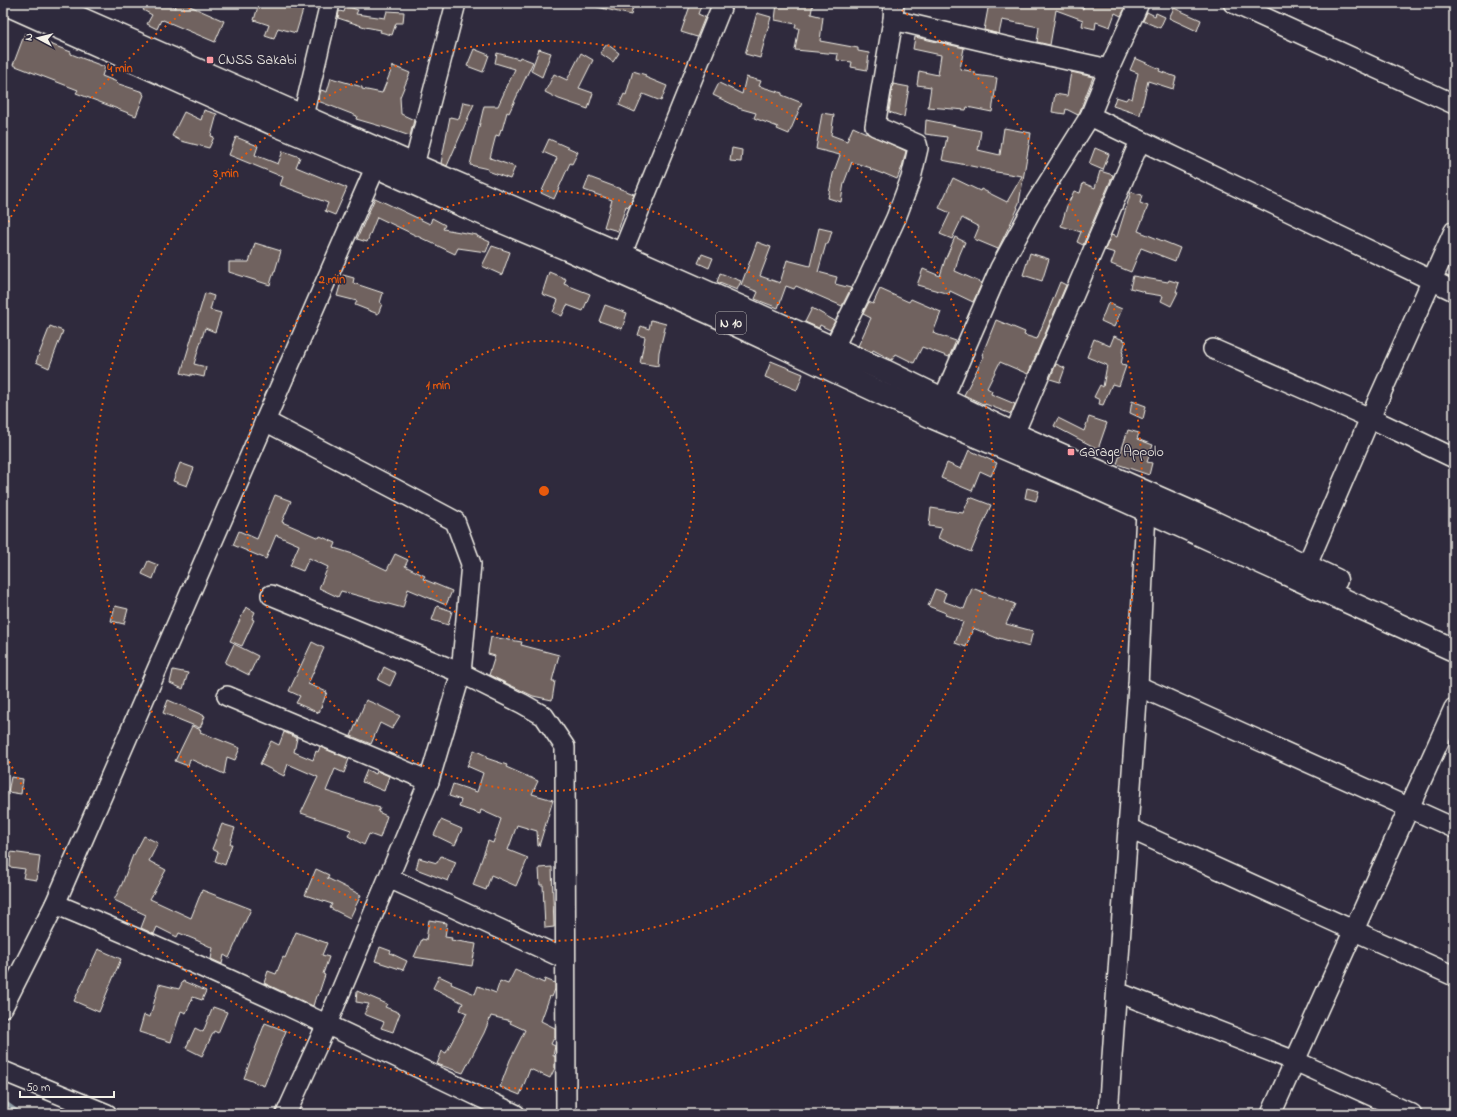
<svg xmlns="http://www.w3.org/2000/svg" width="1457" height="1117" viewBox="0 0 1457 1117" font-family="'Indie Flower',sans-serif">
<rect width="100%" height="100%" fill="#2f2a3d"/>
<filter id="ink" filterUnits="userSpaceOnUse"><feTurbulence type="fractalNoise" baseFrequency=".025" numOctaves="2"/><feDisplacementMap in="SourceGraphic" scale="8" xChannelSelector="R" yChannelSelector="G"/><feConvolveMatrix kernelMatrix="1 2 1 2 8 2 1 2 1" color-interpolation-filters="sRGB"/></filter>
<g filter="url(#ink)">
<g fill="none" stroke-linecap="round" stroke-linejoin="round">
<path stroke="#8f9ca4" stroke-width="3.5" d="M3,1101L21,1114"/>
</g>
<g fill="#70625e" stroke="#f4f1e8">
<path d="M147,3H166L175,8L177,3H183L224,21L215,42L163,20L162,21L161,20L157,29L147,24L152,15L143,10Z"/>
<path d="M259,3H305L296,33L278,28L274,39L265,36L269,25L254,20Z"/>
<path d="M597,3H634L631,15L597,7Z"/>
<path d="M691,3H702L698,14L705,17L697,37L681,32Z"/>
<path d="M777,3H813L811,14L823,17L820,41L858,48V51L869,53L867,70L851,67L852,62L837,60L838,54L795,50L799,28H795L796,24L775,20Z"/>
<path d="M989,3H1069L1083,9L1084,3L1127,4L1121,16L1115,13L1110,27L1096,22L1095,29L1082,26L1083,20L1056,10L1050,45L1037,42L1039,27L1002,20L999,34L984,30Z"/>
<path d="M346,6L358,10L356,14L385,18L387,11L404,12L403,23H396L392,35L380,32L381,30L365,27L338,18L339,11L344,12Z"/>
<path d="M1174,8L1201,20L1197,31L1169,18Z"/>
<path d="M1147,12L1155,16L1156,13L1165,17L1160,28L1143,21Z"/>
<path d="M757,13L771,17L760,58L745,54Z"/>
<path d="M25,33L38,38L37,39L71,52V54L105,67L102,76L117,82L116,83L143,92V94L144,95L136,116L76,93L78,90L13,65Z"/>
<path d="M915,37L964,48L960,69L975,72V75L997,78L992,112L967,107L966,110L928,107L931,87L917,85L919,71L938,75L941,55L913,49Z"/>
<path d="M607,44L619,53L613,62L600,53Z"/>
<path d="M474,49L489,55L483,72L467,66Z"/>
<path d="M539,49L551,53L542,77L531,71Z"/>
<path d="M497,53L519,59L520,57L533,62L509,113L507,112L502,130L501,129L499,136L496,135L490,158L515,167L510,179L488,171V169L470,165L484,106H498L515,69L495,63Z"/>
<path d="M581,53L593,60L579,88L593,93L588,109L559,99L545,92L554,74L567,80Z"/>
<path d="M1135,58L1160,69L1159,71L1176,77L1173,89L1148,81L1140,115L1113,106L1116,97L1126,100L1128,97L1132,99L1138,73L1130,70Z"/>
<path d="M393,66L410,73L400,97L401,114L414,120L410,136L387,128L356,119L357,116L318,101L321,90L327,92L331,78L362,87V89L382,93Z"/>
<path d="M633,71L646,75L645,77L667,86L661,101L643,94L635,112L619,105L624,94L626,95Z"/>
<path d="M1071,72L1093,77L1080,111L1078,115L1066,109L1065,114L1052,112L1055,94L1067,96Z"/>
<path d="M746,77L761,81L759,86L782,93V95L802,103L789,134L777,129L778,127L754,118L756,113L738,108V107L713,95L719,83L742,94Z"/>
<path d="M893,84L909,87L904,117L889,112Z"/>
<path d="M463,102L474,104L447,166L441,163L450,117L459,119Z"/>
<path d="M204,110L217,114L211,136L214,137L209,148L181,141L172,136L184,112L201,120Z"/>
<path d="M822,113L834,115L831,135L847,141L853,127L906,151L902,167L897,179L883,173V174L870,169L871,168L852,162L844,183L841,202L828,198L833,174L840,155L816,149Z"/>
<path d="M926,120L981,131L978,150L1000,155L1004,128L1031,133L1019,203L1017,207L1018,208L998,249L974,239L979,227L962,218L952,239L940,234L950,213L939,208L953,178L980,191L981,189L1007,202L1022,176L990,171V170L942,160L947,137L925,134Z"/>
<path d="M236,137L258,146L255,155L278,164L283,151L300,157L296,167L347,188L335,215L325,211L328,203L280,185L283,177L229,155Z"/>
<path d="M549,139L578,152L572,164L570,163L554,199L541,193L557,158L543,152Z"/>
<path d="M732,148L742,150L741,162L730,161Z"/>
<path d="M1095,148L1109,154L1103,170L1089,164Z"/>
<path d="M1100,171L1113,175L1083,245L1077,242L1081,232L1061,226L1067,206L1074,191L1080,193L1083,183L1095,188Z"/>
<path d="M589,177L634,194L629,207L626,206L618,231L604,227L612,200L584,190Z"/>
<path d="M1131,192L1142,195L1140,203L1148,206L1138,231L1180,248L1175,261L1141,248L1131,272L1111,264L1115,253L1105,250L1111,235L1117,237Z"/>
<path d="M375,198L430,224L432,218L445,225L443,229L477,235V236L490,242L486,252L458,248L455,254L377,217L367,242L357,239Z"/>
<path d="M819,228L832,231L828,244H826L818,272L837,277L835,284L851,288L842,306L796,286L794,289L786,286L778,308L755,299L758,292L741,285L757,242L771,247L760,276L780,283L787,260L810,266Z"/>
<path d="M955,237L965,242L959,256L955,271L982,283L973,302L950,291L949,294L917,285L923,269L940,276L945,260Z"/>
<path d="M255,243L281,251L275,271H274L270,285L229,272V262H249Z"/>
<path d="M492,246L510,252L502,275L482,266Z"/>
<path d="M1030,253L1049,259L1042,281L1023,275Z"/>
<path d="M702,254L713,258L709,268L698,263Z"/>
<path d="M549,272L566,279L564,284L590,294L583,311L567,305L562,316L553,312L558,300L542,294Z"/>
<path d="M720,273L741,281L737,290L717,282Z"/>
<path d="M343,275L354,278L353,283L383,293L380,303L382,304L378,314L355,305L357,301L337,296Z"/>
<path d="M1133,276L1168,282L1169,280L1179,283L1176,292H1178L1171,306L1161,301L1163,296L1144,293L1145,292L1130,288Z"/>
<path d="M1060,282L1066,285L1028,374L1000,362L987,388L992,391L991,394L1015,404L1011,414L985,404V405L964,395L984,356L982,355L996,320L1025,332L1024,335L1037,339Z"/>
<path d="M880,289L909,302L911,299L941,312L933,333L956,341L949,357L922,347L914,363L896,354L892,360L873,350L872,352L858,346L871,318L863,314L869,302L873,304Z"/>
<path d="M205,293L214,296L210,310L221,313L215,332L205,328L194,364L206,367L204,377L191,374V376L181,373Z"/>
<path d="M1108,303L1122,309L1114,327L1101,321Z"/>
<path d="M605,305L627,313L622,329L599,321Z"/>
<path d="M812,308L835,321L830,330L820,325L819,328L805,322Z"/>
<path d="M651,320L666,324L659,352L658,366L640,363L645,337L638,335L641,326L649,329Z"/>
<path d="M50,326L63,331L49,368L36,362Z"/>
<path d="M1114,336L1126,341L1122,352L1123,353L1121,365L1126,366L1119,386L1112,384L1103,405L1099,404L1100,400L1094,397L1100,385L1103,387L1107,365L1087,357L1094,339L1110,346Z"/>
<path d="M771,361L803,374L797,390L765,377Z"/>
<path d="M1056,364L1065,368L1060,382L1050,379Z"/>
<path d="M1132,401L1146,406L1143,419L1130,413Z"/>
<path d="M1089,417L1107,423L1098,449L1054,426L1058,418L1084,431Z"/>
<path d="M1128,430L1139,433L1137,439L1153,445L1147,462L1152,463L1149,475L1117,464Z"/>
<path d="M969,450L997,463L991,476L980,471L972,491L941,478L947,463L961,469Z"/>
<path d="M180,463L194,468L187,486L173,481Z"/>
<path d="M1027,488L1039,491L1036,501L1025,498Z"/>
<path d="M275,495L291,501L282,522L319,538L320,536L336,543L334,548L353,554L387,570L395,554L408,560L405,566L425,576L423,579L452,591L446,605L408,589L403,608L341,591L338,597L319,588L328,567L309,558L303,571L290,566L299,545L276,535L266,559L233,545L239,531L257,539Z"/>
<path d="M970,497L991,505L971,552L938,538L942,528L929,526L931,508L963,513Z"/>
<path d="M148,561L158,565L153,579L142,574Z"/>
<path d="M972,588L1015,604L1006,624L1033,631L1029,647L999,638V639L973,628L966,647L955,643L963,622L960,621V620L945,615L946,613L928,606L935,589L946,593L943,601L964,609Z"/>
<path d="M115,606L128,609L124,624L111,621Z"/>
<path d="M437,606L452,611L448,625L432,620Z"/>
<path d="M246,607L255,612L252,619L254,620L242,646L230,641Z"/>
<path d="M491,637L522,642L521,645L559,655L552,681H555L552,700L533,696L489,675L495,656L488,654Z"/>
<path d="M312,642L324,648L308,684L327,692L319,713L296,703L300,696L289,691Z"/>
<path d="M234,644L258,656L249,675L225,663Z"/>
<path d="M384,667L396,673L390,686L378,680Z"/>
<path d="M173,670L188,673L183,689L170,683Z"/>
<path d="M168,700L205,716L200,728L163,713Z"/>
<path d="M366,700L378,705L400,716L392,729L380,723L371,744L351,736Z"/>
<path d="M192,726L201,730L200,732L240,748L235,760L227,757L224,774L190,759L188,766L175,761Z"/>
<path d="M284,732L297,738L294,752L313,760L316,751L318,752L320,747L349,759L344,773L335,769L326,791L380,808L378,812L387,816L380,838L369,834L364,845L348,836L351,830L301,813L318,777L288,764L284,776L260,764L271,741L279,745Z"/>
<path d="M474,750L487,756L486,758L507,765L506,767L538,781L532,794L553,800L539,846H538L537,831L517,825L508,850L528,858L516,886L491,875L486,890L473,885L488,841L493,843L501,819L481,810L480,814L459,807L461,800L449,796L453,784L477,792L483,773L467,766Z"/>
<path d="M367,770L376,774L377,771L389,776L384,791L362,782Z"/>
<path d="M11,777L23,779L21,794L8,792Z"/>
<path d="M441,820L462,829L455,845L434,835Z"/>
<path d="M222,824L235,828L230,844H232L225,865L215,861L218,852L212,849Z"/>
<path d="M144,836L158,843L149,861L166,870L150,899L191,918L202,890L251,909L229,958L224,955L222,964L211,959L213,948L196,940L179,933L177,937L157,927L154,934L141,928L146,915L114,900L122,884L133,855H134Z"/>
<path d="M11,852L40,856L37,880L23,878L25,869L10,867Z"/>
<path d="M441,856L456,862L448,881L416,869L419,858L437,863Z"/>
<path d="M552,867L554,927L545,928L543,885H540L539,868Z"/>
<path d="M316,869L329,875L327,878L361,895L350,918L330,908L332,904L305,895Z"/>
<path d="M429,920L447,923L445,937L452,938L451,940L476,944L472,966L414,957L422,939L426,940Z"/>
<path d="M296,932L327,943L322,955L329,957L323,974L325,975L318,996H316L313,1006L264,983L268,971L276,974L283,957L285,958Z"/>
<path d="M380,947L391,951L390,953L407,961L403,970L375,961Z"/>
<path d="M98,949L121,959L99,1012L74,1001Z"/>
<path d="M515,970L544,983L545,979L555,983V989L552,997L550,996L541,1021L555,1028V1036L551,1044L555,1046L553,1056H555V1068L550,1078L530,1069L520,1095L500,1087L510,1060L525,1030L510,1023L511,1021L491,1016L484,1033L463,1073L437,1064L442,1051L446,1053L467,1013L460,1010L463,1003L433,988L439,976L452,982L451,984L475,994L478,986L496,993L500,981L508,984Z"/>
<path d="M183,981L206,991L202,1000L193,997L186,1013L181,1011L171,1042L139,1032L144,1015L150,1017L159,984L179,989Z"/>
<path d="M357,991L387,1004L385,1007L400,1013L393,1032L381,1028L384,1022L364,1014L369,1004L356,1002Z"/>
<path d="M213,1007L227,1012L218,1033L214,1031L202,1056L186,1048L195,1028L203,1032Z"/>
<path d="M265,1023L286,1031L264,1086L244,1078Z"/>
</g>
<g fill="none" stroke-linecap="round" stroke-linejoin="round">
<g stroke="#f4f1e8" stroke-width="22">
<g id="minor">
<path d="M1233,3L1454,104"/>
<path d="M893,20L894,3"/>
<path d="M303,116L330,3"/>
<path d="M1090,116L1454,291"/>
<path d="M414,165L456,3"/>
<path d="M616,268L723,3"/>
<path d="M833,349L865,285L896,218L911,178L918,148L917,144L875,126L893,20L1017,49L1109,69"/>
<path d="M1213,349L1370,418L1454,458"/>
<path d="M937,413L1000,268L1036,202L1090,116L1109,69L1139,3"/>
<path d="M265,421L397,490L455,521L471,564L461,673L429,781L327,1024L286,1114"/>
<path d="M1014,434L1140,141"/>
<path d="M1301,579L1370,418L1454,231"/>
<path d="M271,595L461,673L523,704L544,716L565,747L566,1114"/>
<path d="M1138,686L1454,828"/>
<path d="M227,696L429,781"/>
<path d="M1128,828L1454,976"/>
<path d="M389,878L565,959"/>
<path d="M55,904C211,968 363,1041 515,1114"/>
<path d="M1117,992L1295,1061L1412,1114"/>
<path d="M3,1007L55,904L382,152"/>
<path d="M3,1071L107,1114"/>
<path d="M1108,1114L1138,686L1146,510L1151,496"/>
<path d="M1271,1114L1454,708"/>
</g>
</g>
<g stroke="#f4f1e8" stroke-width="25">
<g id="major">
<path d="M4,3L274,124L375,166L462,205L567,249L717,316L934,418L1084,482L1454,650"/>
<path d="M45,3L414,165L623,255L885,371L1014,434L1211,521L1336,580"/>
</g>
</g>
<use href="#minor" stroke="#2f2a3d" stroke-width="19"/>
<use href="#major" stroke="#2f2a3d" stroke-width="22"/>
</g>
</g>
<g fill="none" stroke="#e8590c" stroke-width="2" stroke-dasharray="2 4">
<circle cx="544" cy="491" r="150"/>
<circle cx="544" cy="491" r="300"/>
<circle cx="544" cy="491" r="450"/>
<path d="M3 233A599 599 0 0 1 196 3M892 3A599 599 0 1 1 3 749"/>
</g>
<g fill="#ff9aa2" stroke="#2f2a3d" stroke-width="1.5">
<rect x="206" y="56" width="8" height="8" rx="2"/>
<rect x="1067" y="448" width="8" height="8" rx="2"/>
</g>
<g text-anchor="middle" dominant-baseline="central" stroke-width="3" stroke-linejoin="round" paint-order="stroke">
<rect fill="#2f2a3d" stroke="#b9b5b5" stroke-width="1" x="716" y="312" width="30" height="22" rx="3"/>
<g font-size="13" font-weight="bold" fill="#f4f1e8">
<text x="731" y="323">N 10</text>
</g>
<g font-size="14" fill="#f4f1e8" stroke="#2f2a3d" text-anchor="start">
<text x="218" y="60">CNSS Sakabi</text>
<text x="1079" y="452">Garage Appolo</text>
</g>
</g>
<circle cx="544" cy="491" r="6" fill="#e8590c" stroke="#2f2a3d" stroke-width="2"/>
<g font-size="12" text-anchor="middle" font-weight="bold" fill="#e8590c" stroke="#2f2a3d" stroke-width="3" stroke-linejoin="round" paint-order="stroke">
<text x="120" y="72">4 min</text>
<text x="226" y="177">3 min</text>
<text x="332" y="283">2 min</text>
<text x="438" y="389">1 min</text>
</g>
<rect width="1457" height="1117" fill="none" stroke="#2f2a3d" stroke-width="16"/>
<rect x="8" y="8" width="1441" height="1101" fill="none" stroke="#f4f1e8" stroke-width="1.5" filter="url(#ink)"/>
<g transform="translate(38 38) rotate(277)" stroke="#2f2a3d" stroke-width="3" paint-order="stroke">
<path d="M0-3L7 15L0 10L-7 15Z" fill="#f4f1e8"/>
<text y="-6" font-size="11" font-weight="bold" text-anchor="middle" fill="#f4f1e8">N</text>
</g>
<path d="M20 1091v6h94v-6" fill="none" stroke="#f4f1e8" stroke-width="2"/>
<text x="26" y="1091" font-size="12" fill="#f4f1e8" stroke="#2f2a3d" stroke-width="3" paint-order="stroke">50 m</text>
</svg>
